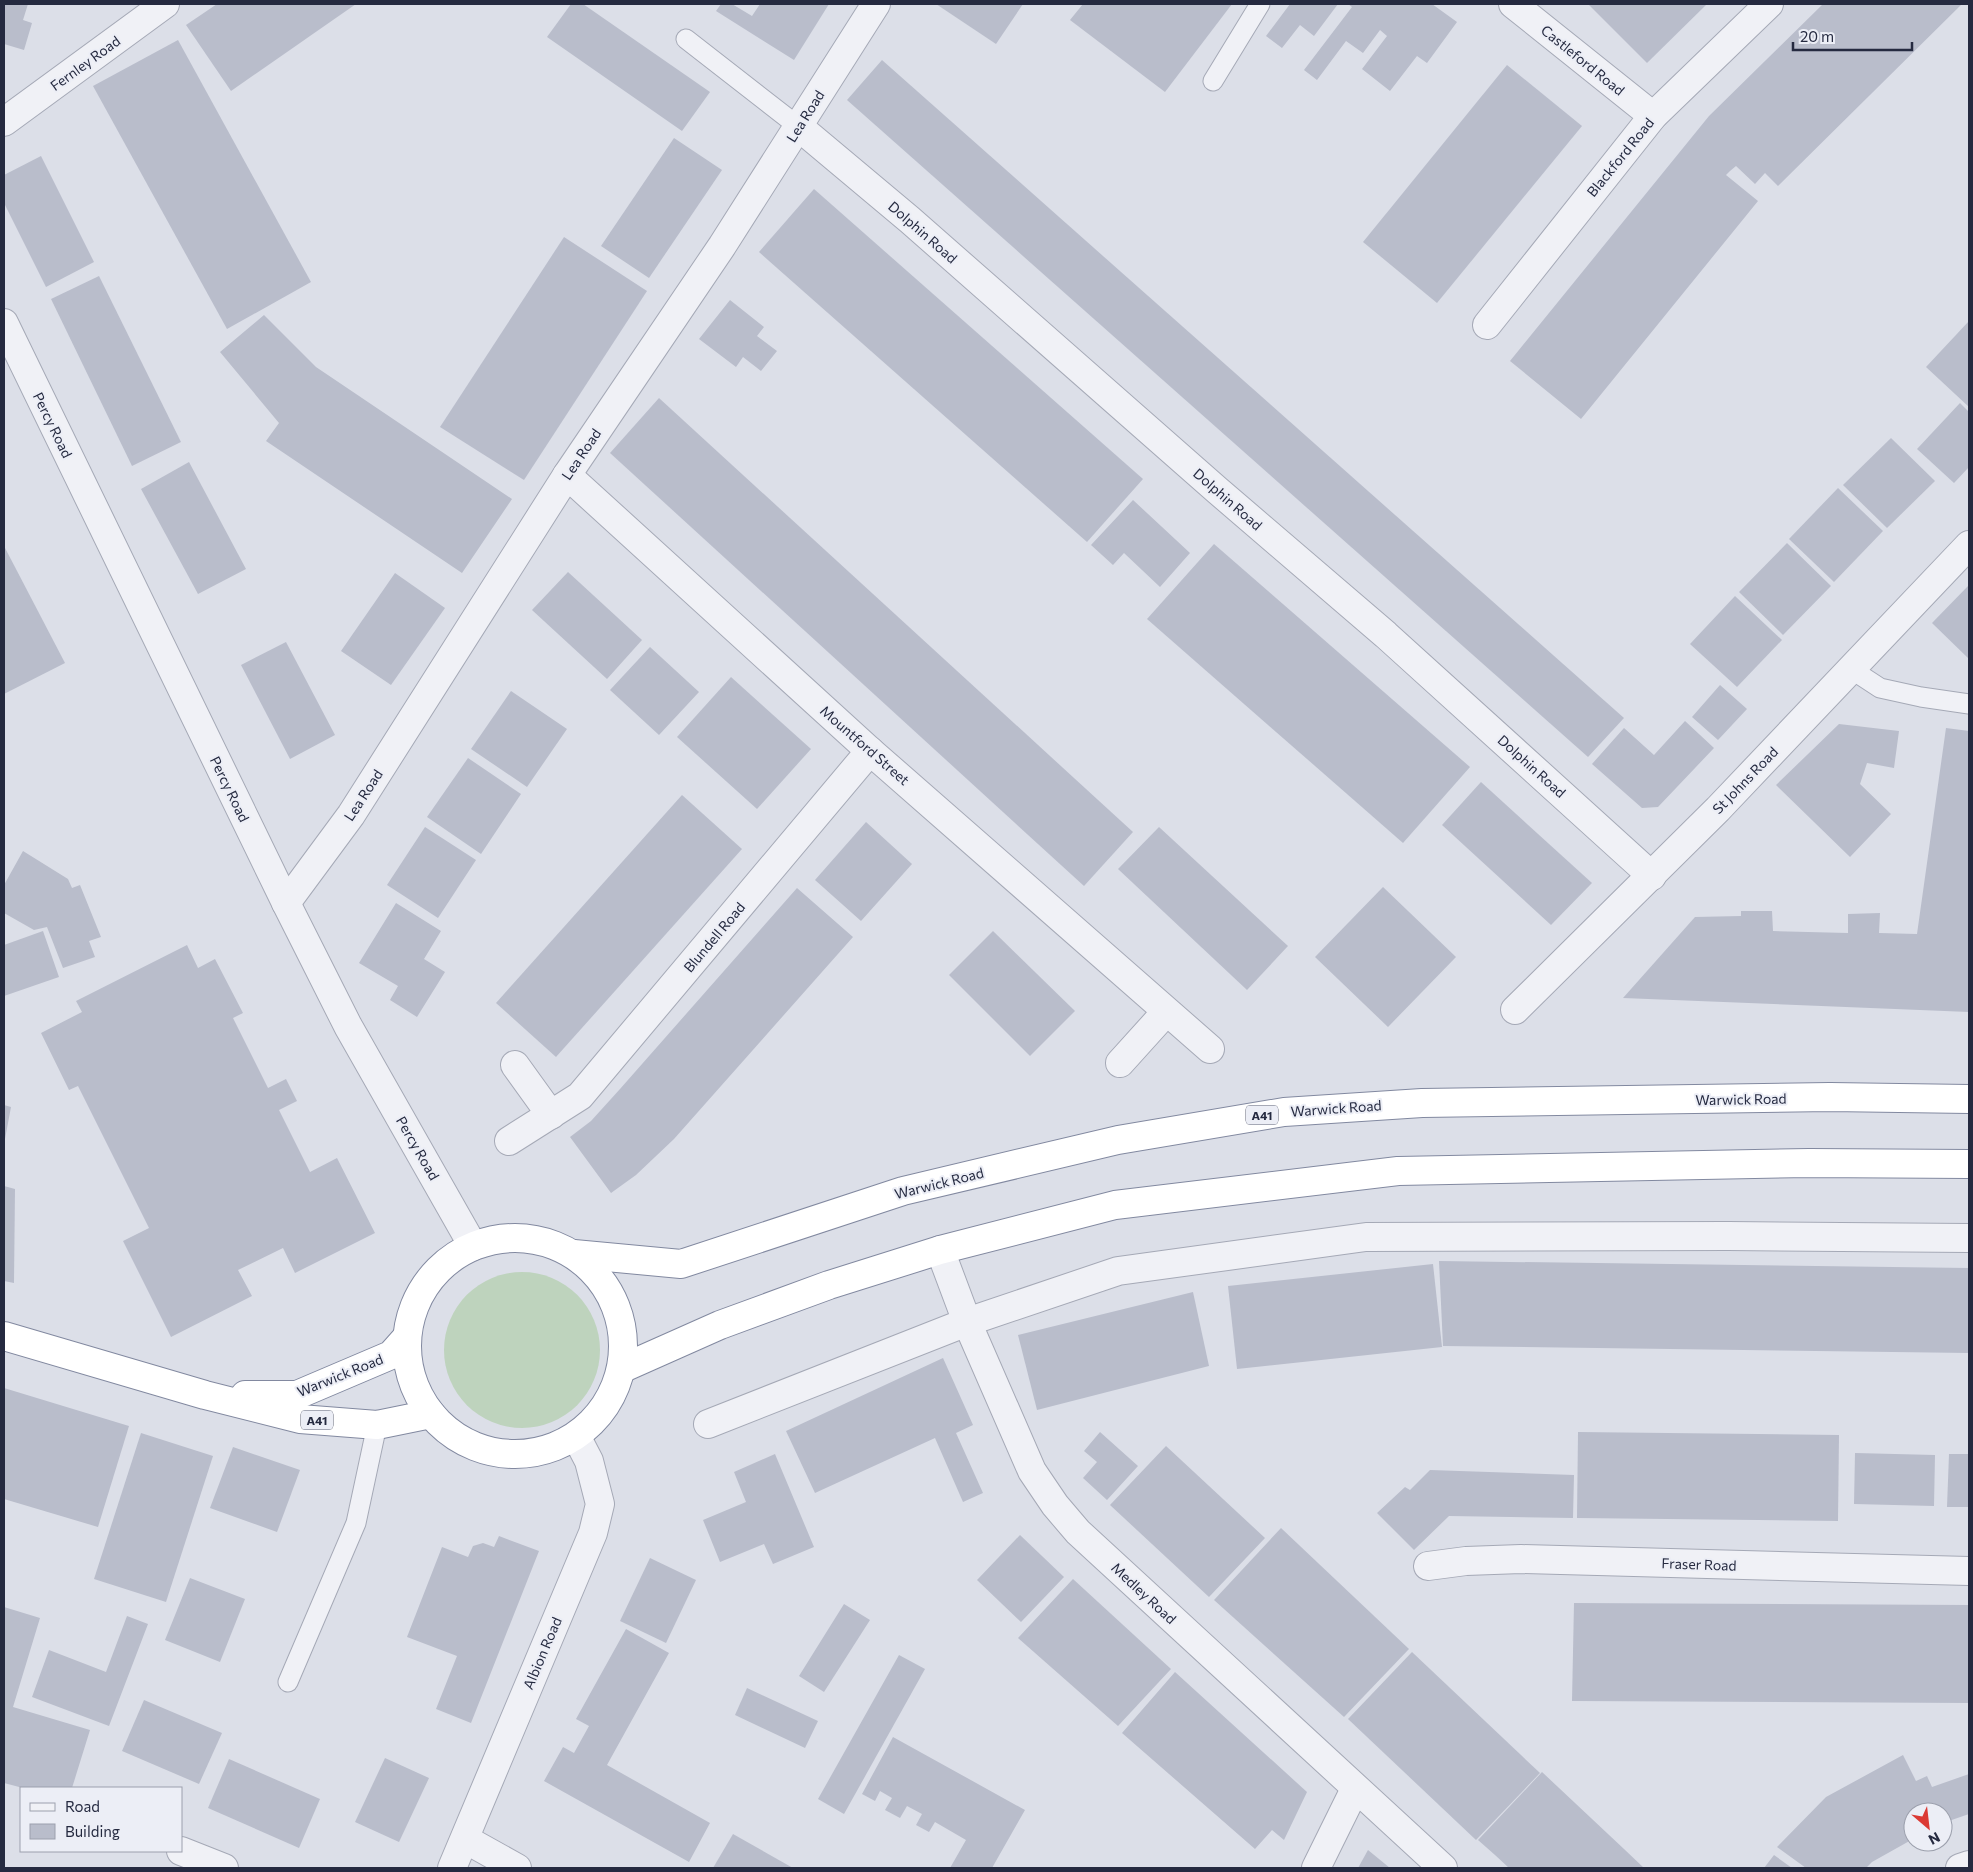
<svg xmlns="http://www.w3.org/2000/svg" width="1973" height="1872" viewBox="0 0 1973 1872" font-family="Commissioner,sans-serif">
<rect width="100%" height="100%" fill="#dcdfe8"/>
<circle fill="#bed3bd" cx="522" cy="1350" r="78"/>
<g fill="#b9bdcb">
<path d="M4,4H28L23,20L32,23L24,50L4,44Z"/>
<path d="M217,4H356L231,91L186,25Z"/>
<path d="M571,4H583L710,92L682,131L547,37Z"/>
<path d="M721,4H732L752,16L760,4H829L794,60L716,11Z"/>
<path d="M936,4H1023L996,44Z"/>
<path d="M1083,4H1232L1165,92L1070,20Z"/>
<path d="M1290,4H1338L1314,36L1300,25L1282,48L1266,36Z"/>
<path d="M1348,4H1432L1457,22L1427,63L1417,56L1390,91L1362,69L1387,36L1380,30L1363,53L1346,41L1317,80L1304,70L1352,7Z"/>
<path d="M1588,4H1707L1647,63Z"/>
<path d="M1823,4H1962L1778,186L1765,173L1755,184L1736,166L1730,171L1726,175L1758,201L1581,419L1510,361L1709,116Z"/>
<path d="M178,40L311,282L227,329L93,86Z"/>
<path d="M882,60L1624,718L1588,757L847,100Z"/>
<path d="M1507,65L1582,126L1437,303L1363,242Z"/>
<path d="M674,138L722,170L649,278L601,246Z"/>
<path d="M41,156L94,262L46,287L4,203V175Z"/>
<path d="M814,189L1143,479L1087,542L759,252Z"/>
<path d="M564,237L647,291L524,480L440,427Z"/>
<path d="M99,276L181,442L132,466L51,299Z"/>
<path d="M730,300L764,327L757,336L777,351L761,371L743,357L736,367L699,339Z"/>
<path d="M264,315L316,367L512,499L462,573L266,441L279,423L220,352Z"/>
<path d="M1969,321V407L1926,367Z"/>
<path d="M659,398L1133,832L1084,886L610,453Z"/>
<path d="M1960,403L1969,412V467L1954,483L1917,449Z"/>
<path d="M1891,438L1935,481L1887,528L1843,485Z"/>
<path d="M189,462L246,569L198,594L141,489Z"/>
<path d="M1838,488L1883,531L1834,582L1789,539Z"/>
<path d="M1133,500L1190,553L1160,587L1124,553L1113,565L1091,545Z"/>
<path d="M1787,543L1831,586L1783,635L1739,592Z"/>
<path d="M1214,544L1470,767L1403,843L1147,619Z"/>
<path d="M4,546L65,663L4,694Z"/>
<path d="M568,572L642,640L607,679L532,610Z"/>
<path d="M395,573L445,608L391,685L341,651Z"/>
<path d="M1969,585V659L1932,623Z"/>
<path d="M1735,596L1782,640L1737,687L1690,644Z"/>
<path d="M286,642L335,735L290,759L241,665Z"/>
<path d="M650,647L699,692L659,735L610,690Z"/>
<path d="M731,677L811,749L757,809L677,737Z"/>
<path d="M1720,685L1747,709L1718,740L1692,717Z"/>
<path d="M511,691L567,729L527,787L471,749Z"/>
<path d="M1685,721L1714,748L1658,807L1642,808L1592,764L1624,728L1654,755Z"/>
<path d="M1839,724L1899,731L1894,768L1867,763L1860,784L1891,814L1850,857L1776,785Z"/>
<path d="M1946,728L1969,731V1012L1623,998L1695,917L1741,916V911H1772L1773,931L1848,933V914L1880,913L1879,933L1917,934Z"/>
<path d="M468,758L521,794L481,854L427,817Z"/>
<path d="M1481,782L1592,883L1551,925L1442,825Z"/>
<path d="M682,795L742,849L556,1057L496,1003Z"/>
<path d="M866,822L912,864L861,921L815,880Z"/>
<path d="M425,827L476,860L438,918L387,885Z"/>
<path d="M1159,827L1288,946L1247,990L1118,869Z"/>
<path d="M23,851L68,879L72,888L80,885L101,937L89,941L95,957L63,968L47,927L34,930L4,913V885Z"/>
<path d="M1383,887L1456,957L1388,1027L1315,957Z"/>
<path d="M797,888L853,937L674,1139L636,1175L611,1193L570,1137L591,1121L620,1089Z"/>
<path d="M396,903L441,931L424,959L445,972L417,1017L390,1000L398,986L359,963Z"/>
<path d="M43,931L59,977L4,996V945Z"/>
<path d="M993,931L1075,1011L1030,1056L949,975Z"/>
<path d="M187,945L198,968L215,959L243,1013L233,1018L268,1088L286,1079L297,1101L279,1110L310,1172L337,1158L375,1233L295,1273L283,1248L238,1270L252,1296L171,1337L123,1241L149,1228L78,1086L69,1090L41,1033L82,1012L76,1001Z"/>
<path d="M4,1105L11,1107L5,1139H4Z"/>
<path d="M4,1186L15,1189L14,1283L4,1281Z"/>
<path d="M1439,1261L1969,1268V1353L1443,1346Z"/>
<path d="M1433,1264L1442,1347L1237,1369L1228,1286Z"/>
<path d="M1193,1292L1209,1366L1037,1410L1018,1335Z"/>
<path d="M943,1358L973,1425L956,1433L983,1493L963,1502L935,1438L815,1493L786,1431Z"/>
<path d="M4,1388L129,1426L98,1527L4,1499Z"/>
<path d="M1100,1432L1138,1466L1107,1500L1083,1478L1097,1462L1084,1451Z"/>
<path d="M1578,1432L1839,1435L1838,1521L1577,1518Z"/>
<path d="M141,1433L213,1456L166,1602L94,1579Z"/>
<path d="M1166,1446L1265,1538L1209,1597L1110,1505Z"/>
<path d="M233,1447L300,1470L277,1532L210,1508Z"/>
<path d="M1855,1453L1935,1455L1934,1506L1854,1504Z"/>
<path d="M775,1454L814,1547L773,1564L764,1544L720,1562L703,1520L746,1502L734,1472Z"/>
<path d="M1949,1454H1969V1507H1947Z"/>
<path d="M1430,1470L1574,1475L1573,1518L1449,1516L1414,1550L1377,1513L1405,1487L1410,1490Z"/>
<path d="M1281,1528L1409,1649L1344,1717L1214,1600Z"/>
<path d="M1020,1535L1064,1577L1021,1622L977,1580Z"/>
<path d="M499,1536L539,1551L471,1723L436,1709L457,1656L407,1637L442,1547L468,1557L473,1546L483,1543L494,1547Z"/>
<path d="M650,1558L696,1580L666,1643L620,1621Z"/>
<path d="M190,1578L245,1599L220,1662L165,1640Z"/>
<path d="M1073,1579L1171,1669L1118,1726L1018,1638Z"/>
<path d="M1574,1603L1969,1605V1703L1572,1701Z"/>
<path d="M844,1604L870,1620L824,1692L799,1676Z"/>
<path d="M4,1607L40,1618L13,1707L90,1730L72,1788H23L4,1783Z"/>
<path d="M127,1616L148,1624L109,1726L32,1697L49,1650L106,1672Z"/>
<path d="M626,1629L669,1653L607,1765L710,1823L689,1862L544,1781L563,1747L574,1753L589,1726L576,1719Z"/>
<path d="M1412,1652L1540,1773L1476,1840L1348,1719Z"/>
<path d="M899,1655L925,1669L844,1814L818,1799Z"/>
<path d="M1175,1672L1307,1792L1284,1840L1272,1830L1255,1849L1122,1733Z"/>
<path d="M747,1688L818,1721L805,1748L735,1715Z"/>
<path d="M144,1700L222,1733L199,1784L122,1751Z"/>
<path d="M893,1737L1025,1810L992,1868H950L966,1840L935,1822L929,1832L916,1825L922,1814L907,1806L900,1818L885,1810L892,1798L880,1791L875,1801L862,1794Z"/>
<path d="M1903,1755L1916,1781L1927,1776L1932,1787L1969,1774V1814L1943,1823V1812H1913V1839L1872,1862L1866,1868H1806L1777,1847L1826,1797Z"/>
<path d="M385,1758L429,1778L399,1842L355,1822Z"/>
<path d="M229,1759L320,1799L299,1848L208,1808Z"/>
<path d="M1542,1772L1624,1849L1644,1868H1509L1495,1855L1478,1840Z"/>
<path d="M733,1834L793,1868H713Z"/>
<path d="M1368,1850L1390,1868H1358Z"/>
<path d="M1774,1855L1792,1868H1764Z"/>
</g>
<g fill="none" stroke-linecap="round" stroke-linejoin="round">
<g stroke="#a5a9b6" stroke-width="21">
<g id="service">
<path d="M686,39L799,127"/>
<path d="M1213,81L1260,4"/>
<path d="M1851,669L1880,688L1921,697L1969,704"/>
<path d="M288,1682L356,1523L377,1425"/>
</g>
</g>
<g stroke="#a5a9b6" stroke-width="30">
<g id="minor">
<path d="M1513,4L1653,116"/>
<path d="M4,122L165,4"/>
<path d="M799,127L910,220L1217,490L1386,635L1652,876"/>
<path d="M1487,325L1653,116L1769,4"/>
<path d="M567,475L870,751L1210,1049"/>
<path d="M286,903L351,815L567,475L722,246L876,4"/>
<path d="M1515,1010L1718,809L1969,545"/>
<path d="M1120,1063L1166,1012"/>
<path d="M515,1065L551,1115"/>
<path d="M509,1141L580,1096L870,751"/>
<path d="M940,1250L967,1322L1032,1471L1055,1505L1078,1532L1443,1868"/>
<path d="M708,1424L967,1322L1118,1271L1366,1237L1728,1236L1969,1238"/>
<path d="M1428,1566L1466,1561L1521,1559L1969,1571"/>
<path d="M465,1839L517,1868"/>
<path d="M181,1851L224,1868"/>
<path d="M452,1868L593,1533L600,1504L589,1461L576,1436"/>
<path d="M1316,1868L1355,1789"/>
<path d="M1960,1868L1969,1865"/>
</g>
</g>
<g stroke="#a5a9b6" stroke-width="30">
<path id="tertiary" d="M4,323L286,903L348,1026L473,1246"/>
</g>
<g stroke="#8289a0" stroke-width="30">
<g id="trunk">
<circle cx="515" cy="1346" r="108"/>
<path d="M574,1254L681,1264L903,1191L1118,1140L1284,1112L1422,1103L1830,1097L1969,1099"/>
<path d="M4,1336L205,1395L300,1419L377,1425L431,1414"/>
<path d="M621,1369L720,1325L829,1285L940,1250L1115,1205L1398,1171L1809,1163L1969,1164"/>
<path d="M245,1395H297L391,1355L407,1337"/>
</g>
</g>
<use href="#service" stroke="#f0f1f6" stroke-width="19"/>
<use href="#minor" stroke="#f0f1f6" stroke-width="28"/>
<use href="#tertiary" stroke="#f0f1f6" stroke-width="28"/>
<use href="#trunk" stroke="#fff" stroke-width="28"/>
</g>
<g text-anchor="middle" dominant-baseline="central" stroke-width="4" stroke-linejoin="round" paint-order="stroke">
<g fill="#eceef6" stroke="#616577" stroke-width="1">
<rect x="1246" y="1105.5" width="32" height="19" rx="4"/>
<rect x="301" y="1410.5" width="32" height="19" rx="4"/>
</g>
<g font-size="12" font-weight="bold" fill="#252a40">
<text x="1262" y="1115">A41</text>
<text x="317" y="1420">A41</text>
</g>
<g font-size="14" fill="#252a40" stroke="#eceef6">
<text transform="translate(1583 60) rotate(39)">Castleford Road</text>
<text transform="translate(85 63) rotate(-36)">Fernley Road</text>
<text transform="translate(805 116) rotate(-58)">Lea Road</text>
<text transform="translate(1620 157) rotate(-51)">Blackford Road</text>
<text transform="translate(923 232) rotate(41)">Dolphin Road</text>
<text transform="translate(53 425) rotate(64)">Percy Road</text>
<text transform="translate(581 454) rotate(-56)">Lea Road</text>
<text transform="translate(1228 499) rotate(41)">Dolphin Road</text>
<text transform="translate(865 745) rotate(41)">Mountford Street</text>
<text transform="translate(1532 766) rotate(42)">Dolphin Road</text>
<text transform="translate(1745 780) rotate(-46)">St Johns Road</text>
<text transform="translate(230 789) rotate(64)">Percy Road</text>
<text transform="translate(363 795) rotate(-57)">Lea Road</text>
<text transform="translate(714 937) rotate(-50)">Blundell Road</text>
<text transform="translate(1741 1099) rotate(-1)">Warwick Road</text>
<text transform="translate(1336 1108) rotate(-4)">Warwick Road</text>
<text transform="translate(418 1148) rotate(60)">Percy Road</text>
<text transform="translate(939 1183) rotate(-14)">Warwick Road</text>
<text transform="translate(340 1375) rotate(-22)">Warwick Road</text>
<text transform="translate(1699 1564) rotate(2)">Fraser Road</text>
<text transform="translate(1144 1593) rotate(43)">Medley Road</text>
<text transform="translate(542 1653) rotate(-67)">Albion Road</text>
</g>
</g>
<rect width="1973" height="1872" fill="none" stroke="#252a40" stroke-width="10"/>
<rect x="20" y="1787" width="162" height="65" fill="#eceef6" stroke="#9ca0ad"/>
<rect x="30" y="1803" width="25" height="8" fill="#f0f1f6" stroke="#9ca0ad"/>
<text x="65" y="1812" font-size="15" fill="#252a40">Road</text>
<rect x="30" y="1824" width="25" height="15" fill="#b9bdcb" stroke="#9ca0ad"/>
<text x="65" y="1837" font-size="15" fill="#252a40">Building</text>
<g transform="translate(1928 1827) rotate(152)"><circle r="24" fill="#eceef6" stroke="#9ca0ad"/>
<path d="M0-4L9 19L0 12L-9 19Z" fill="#db3934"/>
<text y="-8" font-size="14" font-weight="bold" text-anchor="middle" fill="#252a40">N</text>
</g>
<path d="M1793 42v8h119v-8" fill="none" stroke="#252a40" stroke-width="2.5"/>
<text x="1800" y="42" font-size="15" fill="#252a40" stroke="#eceef6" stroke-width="4" paint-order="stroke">20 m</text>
</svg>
